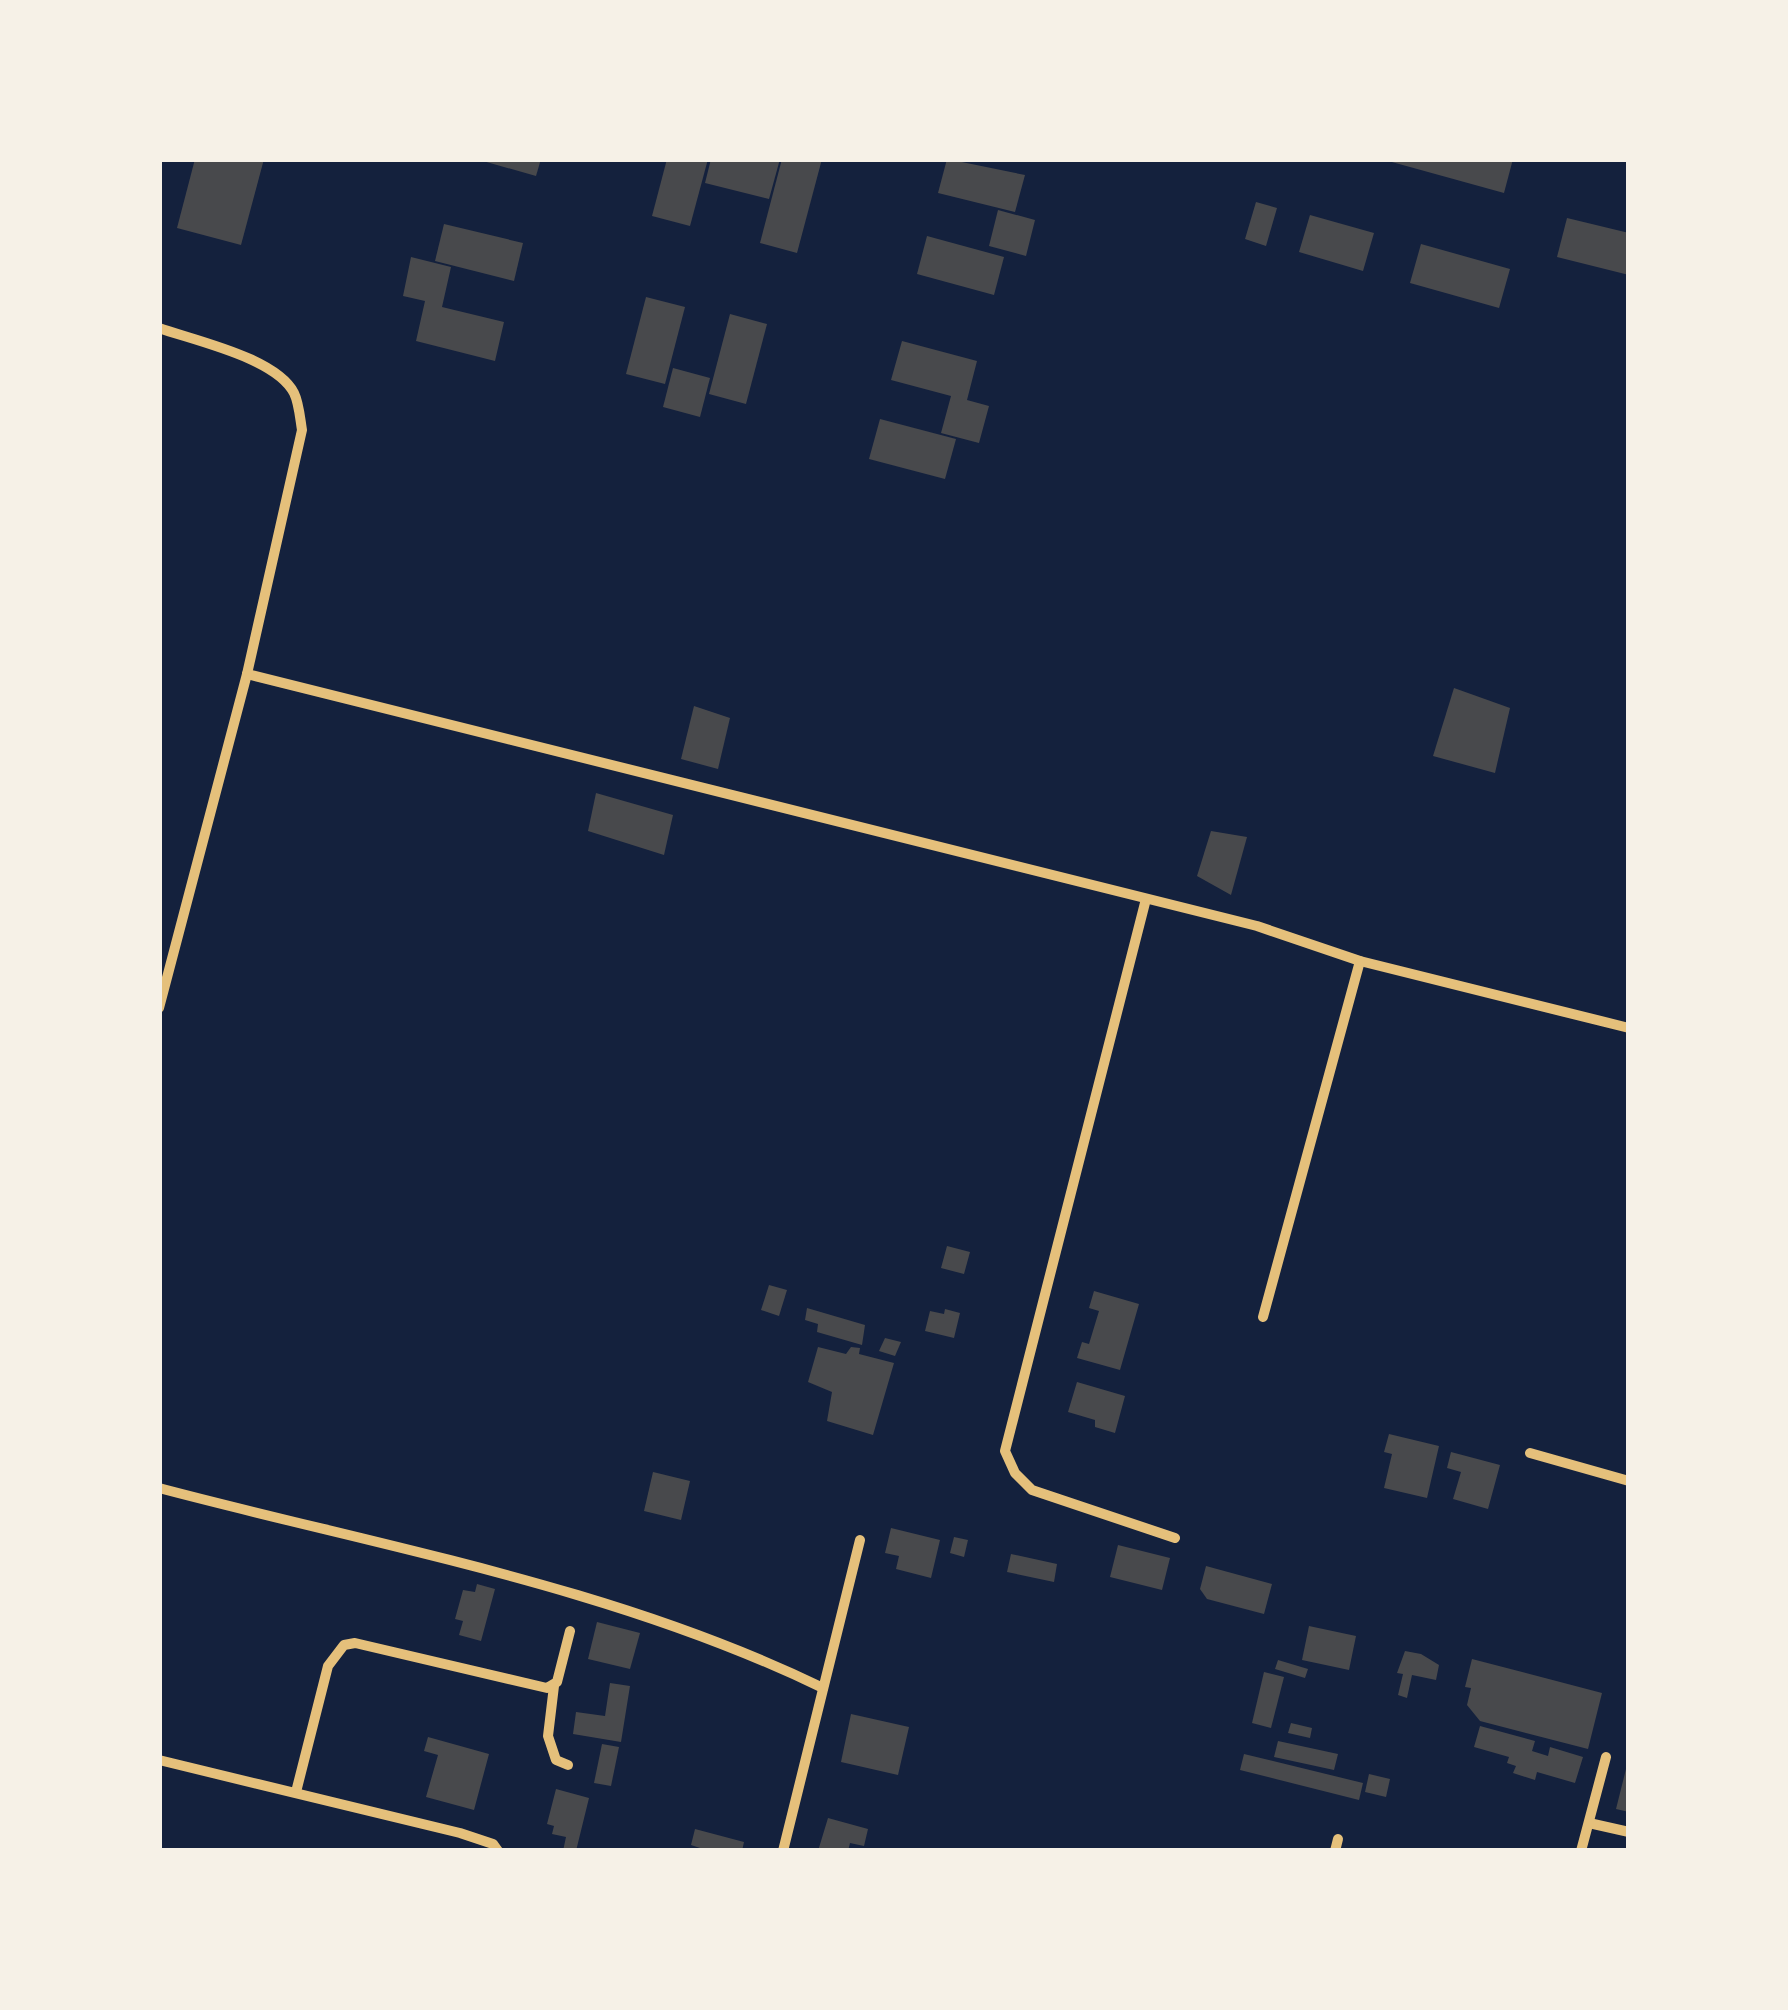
<svg xmlns="http://www.w3.org/2000/svg" width="1788" height="2010" viewBox="0 0 1788 2010" font-family="Inter,sans-serif">
<rect width="100%" height="100%" fill="#14213d"/>
<g fill="#48494c">
<path d="M195,159H264L241,245L177,228Z"/>
<path d="M476,159H541L536,176Z"/>
<path d="M667,159H708L690,226L652,216Z"/>
<path d="M711,159H780L769,199L705,183Z"/>
<path d="M782,159H822L797,253L760,243Z"/>
<path d="M947,159L1025,175L1015,212L938,193Z"/>
<path d="M1381,159H1513L1504,193Z"/>
<path d="M1256,202L1277,208L1266,246L1245,239Z"/>
<path d="M998,210L1035,220L1026,256L989,246Z"/>
<path d="M1310,215L1374,233L1363,271L1299,252Z"/>
<path d="M1567,218L1629,233V275L1557,257Z"/>
<path d="M444,224L523,243L514,281L435,261Z"/>
<path d="M927,236L1004,257L994,295L917,274Z"/>
<path d="M1421,244L1510,269L1499,308L1410,283Z"/>
<path d="M411,257L451,267L442,307L504,322L495,361L416,341L425,301L403,296Z"/>
<path d="M646,297L685,307L665,384L626,374Z"/>
<path d="M730,314L767,324L746,404L709,394Z"/>
<path d="M902,341L977,361L967,400L989,406L979,443L941,433L951,396L891,380Z"/>
<path d="M673,368L710,378L700,417L663,407Z"/>
<path d="M880,419L956,439L945,479L869,459Z"/>
<path d="M1454,688L1510,708L1495,773L1433,756Z"/>
<path d="M694,706L730,718L718,769L681,759Z"/>
<path d="M596,793L673,815L664,855L588,831Z"/>
<path d="M1211,831L1247,837L1231,895L1197,876Z"/>
<path d="M947,1246L970,1252L964,1274L941,1268Z"/>
<path d="M769,1285L787,1290L779,1316L761,1310Z"/>
<path d="M1094,1291L1139,1304L1120,1370L1077,1358L1082,1342L1089,1344L1099,1311L1089,1308Z"/>
<path d="M807,1308L865,1325L862,1345L817,1332L818,1324L805,1320Z"/>
<path d="M945,1309L960,1313L954,1338L925,1331L930,1311L944,1314Z"/>
<path d="M885,1338L901,1342L895,1356L879,1351Z"/>
<path d="M818,1347L846,1354L851,1347L860,1348L859,1354L894,1363L873,1435L827,1421L832,1392L808,1382Z"/>
<path d="M1077,1382L1125,1396L1115,1433L1095,1427V1420L1068,1412Z"/>
<path d="M1389,1434L1439,1446L1427,1498L1384,1488L1392,1454L1384,1452Z"/>
<path d="M1451,1452L1500,1465L1488,1509L1453,1499L1461,1472L1447,1468Z"/>
<path d="M653,1472L690,1481L681,1520L644,1511Z"/>
<path d="M891,1528L940,1540L931,1578L896,1569L899,1556L885,1553Z"/>
<path d="M954,1537L968,1540L964,1557L950,1553Z"/>
<path d="M1118,1545L1170,1558L1162,1590L1110,1577Z"/>
<path d="M1011,1554L1057,1564L1054,1582L1007,1572Z"/>
<path d="M1206,1566L1272,1584L1264,1614L1207,1599L1200,1589Z"/>
<path d="M477,1584L495,1589L481,1641L459,1635L463,1621L455,1619L463,1590L475,1592Z"/>
<path d="M597,1622L640,1633L630,1669L588,1659Z"/>
<path d="M1309,1626L1356,1636L1349,1670L1302,1660Z"/>
<path d="M1405,1651L1421,1654L1439,1665L1436,1680L1412,1675L1407,1698L1398,1695L1403,1674L1397,1673Z"/>
<path d="M1472,1659L1602,1693L1588,1749L1480,1721L1467,1705L1471,1688L1465,1687Z"/>
<path d="M1278,1660L1308,1669L1305,1678L1275,1669Z"/>
<path d="M1264,1672L1284,1677L1271,1728L1252,1723Z"/>
<path d="M610,1683L630,1686L621,1742L573,1734L576,1712L605,1716Z"/>
<path d="M851,1714L909,1727L898,1775L841,1762Z"/>
<path d="M1291,1723L1312,1728L1310,1738L1288,1733Z"/>
<path d="M1480,1726L1535,1741L1532,1751L1548,1756L1550,1747L1583,1757L1575,1783L1537,1772L1535,1780L1513,1773L1516,1766L1507,1763L1509,1757L1474,1747Z"/>
<path d="M428,1737L489,1754L474,1810L426,1797L438,1755L424,1751Z"/>
<path d="M1278,1741L1338,1754L1334,1770L1274,1757Z"/>
<path d="M602,1744L619,1747L611,1786L594,1783Z"/>
<path d="M1244,1754L1363,1783L1359,1800L1240,1770Z"/>
<path d="M1627,1765H1629V1812L1616,1809Z"/>
<path d="M1369,1774L1390,1779L1386,1797L1365,1792Z"/>
<path d="M556,1789L589,1798L576,1851H563L566,1837L552,1834L554,1826L547,1824Z"/>
<path d="M828,1818L868,1829L864,1846L850,1843L848,1851H818Z"/>
<path d="M695,1829L744,1842L742,1851H699L700,1848L691,1845Z"/>
</g>
<g fill="none" stroke-linecap="round" stroke-linejoin="round">
<g stroke="#e5c07b" stroke-width="10">
<path d="M159,328C196,341 276,358 294,393C299,403 300,418 302,430L247,674L159,1008"/>
<path d="M247,674L1257,926L1360,961L1629,1028"/>
<path d="M1146,899L1005,1451L1015,1473L1032,1490L1175,1538"/>
<path d="M1263,1317L1360,961"/>
<path d="M1530,1453L1629,1481"/>
<path d="M159,1488C382,1547 615,1587 823,1688"/>
<path d="M554,1686L548,1736L556,1760L568,1765"/>
<path d="M159,1760L460,1833L493,1844L498,1851"/>
<path d="M296,1792L328,1666L344,1645L355,1643L547,1688L557,1682L570,1631"/>
<path d="M1589,1823L1629,1832"/>
<path d="M783,1851L860,1540"/>
<path d="M1335,1851L1338,1839"/>
<path d="M1581,1851L1606,1757"/>
</g>
</g>
<rect width="1788" height="2010" fill="none" stroke="#f6f1e7" stroke-width="324"/>
</svg>
